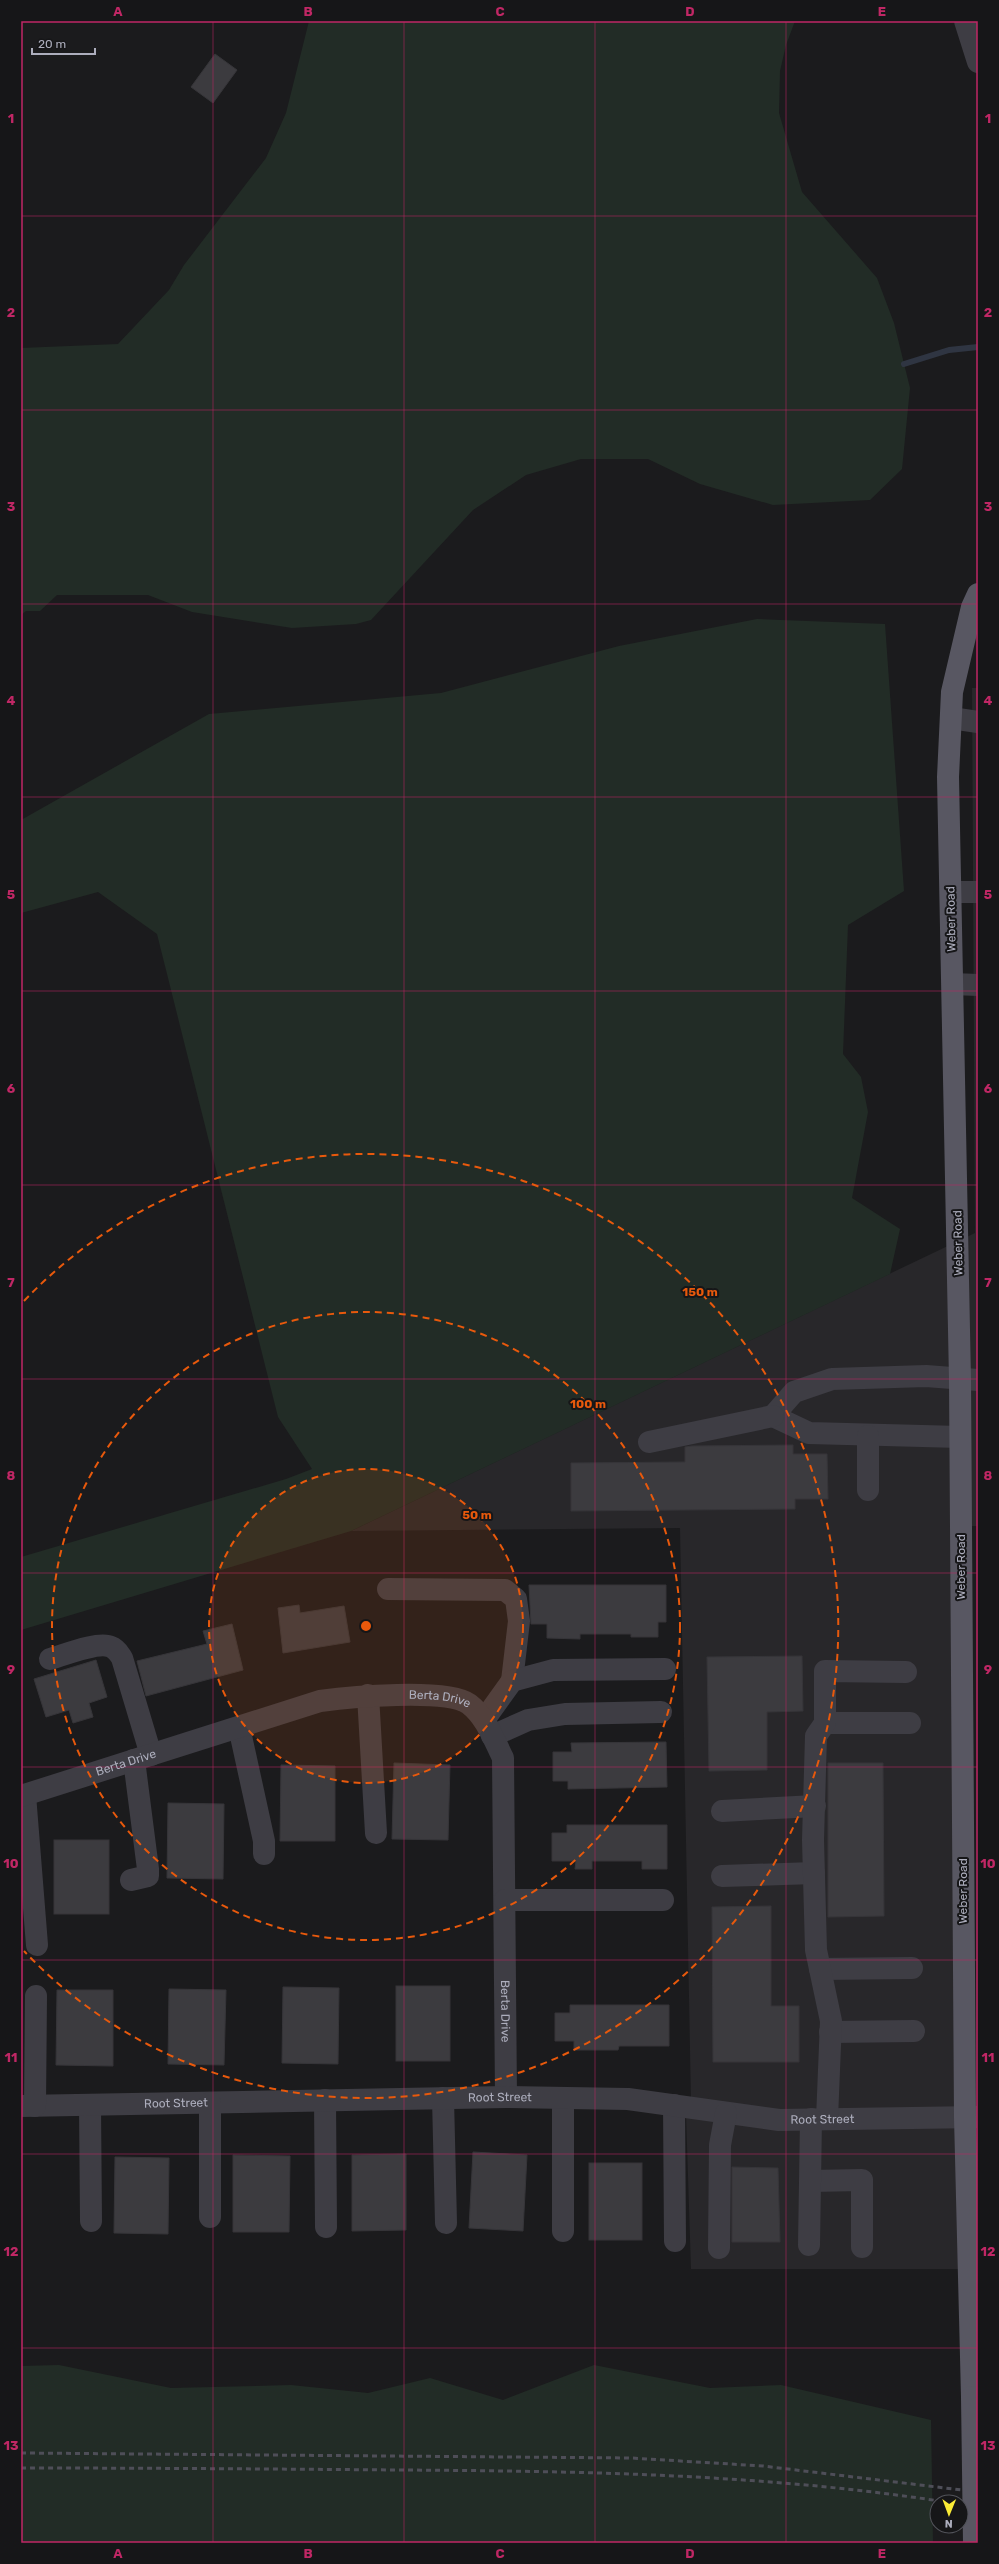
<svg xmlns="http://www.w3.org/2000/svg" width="999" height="2564" viewBox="0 0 999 2564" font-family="Rubik,sans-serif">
<rect width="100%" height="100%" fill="#1b1b1d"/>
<path fill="#28272a" d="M972,688H978V1526H956L963,2269H691L686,2114L691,2102L680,1528L351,1531L975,1233Z"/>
<g fill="#222c26">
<path d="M309,21H795L786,45L780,71L779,113L802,192L877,278L894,323L910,388L902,469L870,500L773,505L700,484L648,459H581L526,475L473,510L371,620L356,624L292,628L192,612L148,595H57L40,611H26L21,615V348L118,344L169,290L184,265L266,158L286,113Z"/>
<path d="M757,619L885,624L904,891L848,925L843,1054L861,1077L868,1112L852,1198L900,1229L890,1274L351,1531L21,1630V1557L286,1479L312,1469L278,1417L157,934L98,892L21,913V820L209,714L441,693L619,646Z"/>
<path d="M59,2365L171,2388L291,2385L368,2393L430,2378L503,2400L594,2365L710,2388L781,2385L931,2420L933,2543H21V2366Z"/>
</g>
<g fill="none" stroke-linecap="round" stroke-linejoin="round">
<path stroke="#2f3542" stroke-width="6" d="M904,364L949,350L978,347"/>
</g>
<g fill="#3c3b3f" stroke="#363539">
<path d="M215,54L237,70L213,103L191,87Z"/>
<path d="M793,1445V1454H827L828,1499H795V1509L571,1511V1463L685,1462V1447L692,1446Z"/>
<path d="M529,1585H666V1622H658V1637H631V1634H580V1639L547,1638V1624H531Z"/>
<path d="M299,1605L300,1613L344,1606L350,1642L283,1653L278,1608Z"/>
<path d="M232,1624L243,1670L146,1696L137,1661L207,1644L203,1631Z"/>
<path d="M802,1656L803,1711L767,1712V1770L709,1771L707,1657Z"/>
<path d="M96,1660L107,1697L89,1703L93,1717L73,1723L69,1710L46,1717L34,1679Z"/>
<path d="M666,1742L667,1787L568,1789V1781H553V1752H572L571,1743Z"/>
<path d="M394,1763L450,1765L448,1840L392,1839Z"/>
<path d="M828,1763H883L884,1916L828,1917Z"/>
<path d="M281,1765L335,1766V1841H280Z"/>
<path d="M168,1803L224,1804L223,1879L167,1878Z"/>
<path d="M567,1825H667V1869H642V1861H592V1869H575L576,1861H552V1833H567Z"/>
<rect x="54" y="1840" width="55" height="74"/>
<path d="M771,1906V2006H799V2062H713L712,1907Z"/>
<rect x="396" y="1986" width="54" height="75"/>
<path d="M283,1987L339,1988L338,2064L282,2063Z"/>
<path d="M169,1989L226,1990L224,2065L168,2064Z"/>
<path d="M57,1990H113V2066L56,2065Z"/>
<path d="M570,2005H669V2046H619L618,2050H574V2041H555V2013H570Z"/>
<path d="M473,2152L527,2155L523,2231L469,2228Z"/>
<path d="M406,2154V2230L352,2231V2155Z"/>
<path d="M233,2155L290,2156L289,2232H233Z"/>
<path d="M115,2157L169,2158L168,2234L114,2233Z"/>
<rect x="589" y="2163" width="53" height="77"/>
<path d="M732,2167L778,2168L780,2242H732Z"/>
</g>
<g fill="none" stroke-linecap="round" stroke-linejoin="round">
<g stroke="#3e3d44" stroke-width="22">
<path d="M965,21L978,62"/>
<path d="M951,718L978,722"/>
<path d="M951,892H978"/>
<path d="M953,984L978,985"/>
<path d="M960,1437L809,1433L773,1416L794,1392L832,1379L926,1376L978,1380"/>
<path d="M649,1442L773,1416"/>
<path d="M868,1490V1436"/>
<path d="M388,1589L505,1590L516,1599L519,1621L512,1681"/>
<path d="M50,1659C64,1655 99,1641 111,1647C117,1649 119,1654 122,1658L151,1755"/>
<path d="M368,1695L376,1833"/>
<path d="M484,1720L512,1681L553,1670L665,1669"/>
<path d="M825,1723H910"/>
<path d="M239,1727L264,1841V1854"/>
<path d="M492,1736L528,1720L565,1714L661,1712"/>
<path d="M25,1795L37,1945"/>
<path id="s1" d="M21,1796L320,1701C349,1697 446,1688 469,1704C486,1717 494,1740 503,1758L506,2097"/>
<path d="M722,1811L815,1806"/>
<path d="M722,1876L814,1873"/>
<path d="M131,1880L148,1876V1869L134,1760"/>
<path d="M505,1900H663"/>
<path d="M820,1969L912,1968"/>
<path d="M830,2032L914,2031"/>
<path d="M443,2098L446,2223"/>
<path d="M563,2098V2231"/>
<path d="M325,2100L326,2227"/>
<path d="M90,2105L91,2221"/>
<path d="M674,2105L675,2241"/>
<path id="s2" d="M21,2106L506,2097L628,2099L779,2120L978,2117"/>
<path d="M35,2106L36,1996"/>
<path d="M827,2119L831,2021L816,1950L813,1840L816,1736L825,1723V1671L906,1672"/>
<path d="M810,2181L862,2180V2247"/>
<path d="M210,2217V2103"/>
<path d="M809,2245L811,2119"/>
<path d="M719,2248L720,2145L726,2113"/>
</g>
<path stroke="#585762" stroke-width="22" d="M972,2397L965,2117L960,1380L948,777L952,692L972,607L978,594"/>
<g stroke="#4e4e58" stroke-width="3" stroke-dasharray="5 4" stroke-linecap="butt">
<path d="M21,2453L631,2458L763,2466L978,2492"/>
<path d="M21,2468C147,2468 272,2469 398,2470C582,2471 764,2474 946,2502"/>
<path d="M961,2504L978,2507"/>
</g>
<path stroke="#585762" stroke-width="22" d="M972,2397L974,2543"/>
</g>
<path fill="none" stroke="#c02765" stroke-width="1" stroke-opacity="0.55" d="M213,21V2543M404,21V2543M595,21V2543M786,21V2543M21,216H978M21,410H978M21,604H978M21,797H978M21,991H978M21,1185H978M21,1379H978M21,1573H978M21,1767H978M21,1960H978M21,2154H978M21,2348H978"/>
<circle cx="366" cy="1626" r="157" fill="#e8590c" fill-opacity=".12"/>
<g fill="none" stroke="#e8590c" stroke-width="2" stroke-dasharray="7 5">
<circle cx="366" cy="1626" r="157"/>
<circle cx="366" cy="1626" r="314"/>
<path d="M24 1301A472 472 0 1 1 24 1951"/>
</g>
<g text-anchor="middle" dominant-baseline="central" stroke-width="4" stroke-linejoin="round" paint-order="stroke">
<g font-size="12" fill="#adaebd" stroke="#161618">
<text transform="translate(951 919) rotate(-91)">Weber Road</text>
<text transform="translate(958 1243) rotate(-91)">Weber Road</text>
<text transform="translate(961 1567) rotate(-90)">Weber Road</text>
<text stroke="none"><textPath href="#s1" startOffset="434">Berta Drive</textPath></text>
<text stroke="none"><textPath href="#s1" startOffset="110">Berta Drive</textPath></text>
<text transform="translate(963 1891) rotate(-90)">Weber Road</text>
<text stroke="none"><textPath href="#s1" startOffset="782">Berta Drive</textPath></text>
<text stroke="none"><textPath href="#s2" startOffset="479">Root Street</textPath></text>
<text stroke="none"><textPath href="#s2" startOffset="155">Root Street</textPath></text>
<text stroke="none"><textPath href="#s2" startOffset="803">Root Street</textPath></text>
</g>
</g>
<circle cx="366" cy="1626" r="6" fill="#e8590c" stroke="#161618" stroke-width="2"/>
<g font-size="12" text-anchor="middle" font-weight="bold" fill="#e8590c" stroke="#161618" stroke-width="4" stroke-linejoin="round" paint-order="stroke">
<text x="700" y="1296">150 m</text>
<text x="588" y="1408">100 m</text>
<text x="477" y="1519">50 m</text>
</g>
<rect width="999" height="2564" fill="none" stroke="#161618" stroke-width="44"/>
<g transform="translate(949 2514) rotate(181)"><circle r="19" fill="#161618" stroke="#52535a"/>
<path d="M0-3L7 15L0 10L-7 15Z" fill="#faeb36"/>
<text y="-6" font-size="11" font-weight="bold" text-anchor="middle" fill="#adaebd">N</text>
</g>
<path d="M32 48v6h63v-6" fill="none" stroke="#adaebd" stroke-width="2"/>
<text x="38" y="48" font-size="12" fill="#adaebd" stroke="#161618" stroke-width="3" paint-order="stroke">20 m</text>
<rect x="22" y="22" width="955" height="2520" fill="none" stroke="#c02765" stroke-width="1.5"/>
<g font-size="13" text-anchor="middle" font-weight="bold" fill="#c02765">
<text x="118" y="16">A</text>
<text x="308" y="16">B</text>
<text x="500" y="16">C</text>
<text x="690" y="16">D</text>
<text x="882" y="16">E</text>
<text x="11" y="123">1</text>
<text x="988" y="123">1</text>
<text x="11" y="317">2</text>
<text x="988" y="317">2</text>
<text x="11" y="511">3</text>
<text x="988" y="511">3</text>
<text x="11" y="705">4</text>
<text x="988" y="705">4</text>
<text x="11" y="899">5</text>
<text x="988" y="899">5</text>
<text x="11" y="1093">6</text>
<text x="988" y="1093">6</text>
<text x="11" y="1287">7</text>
<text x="988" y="1287">7</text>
<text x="11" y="1480">8</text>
<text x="988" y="1480">8</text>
<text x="11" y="1674">9</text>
<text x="988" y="1674">9</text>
<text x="11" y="1868">10</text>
<text x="988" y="1868">10</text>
<text x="11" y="2062">11</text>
<text x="988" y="2062">11</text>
<text x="11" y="2256">12</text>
<text x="988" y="2256">12</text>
<text x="11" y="2450">13</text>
<text x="988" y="2450">13</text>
<text x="118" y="2558">A</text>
<text x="308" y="2558">B</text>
<text x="500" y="2558">C</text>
<text x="690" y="2558">D</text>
<text x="882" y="2558">E</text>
</g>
</svg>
